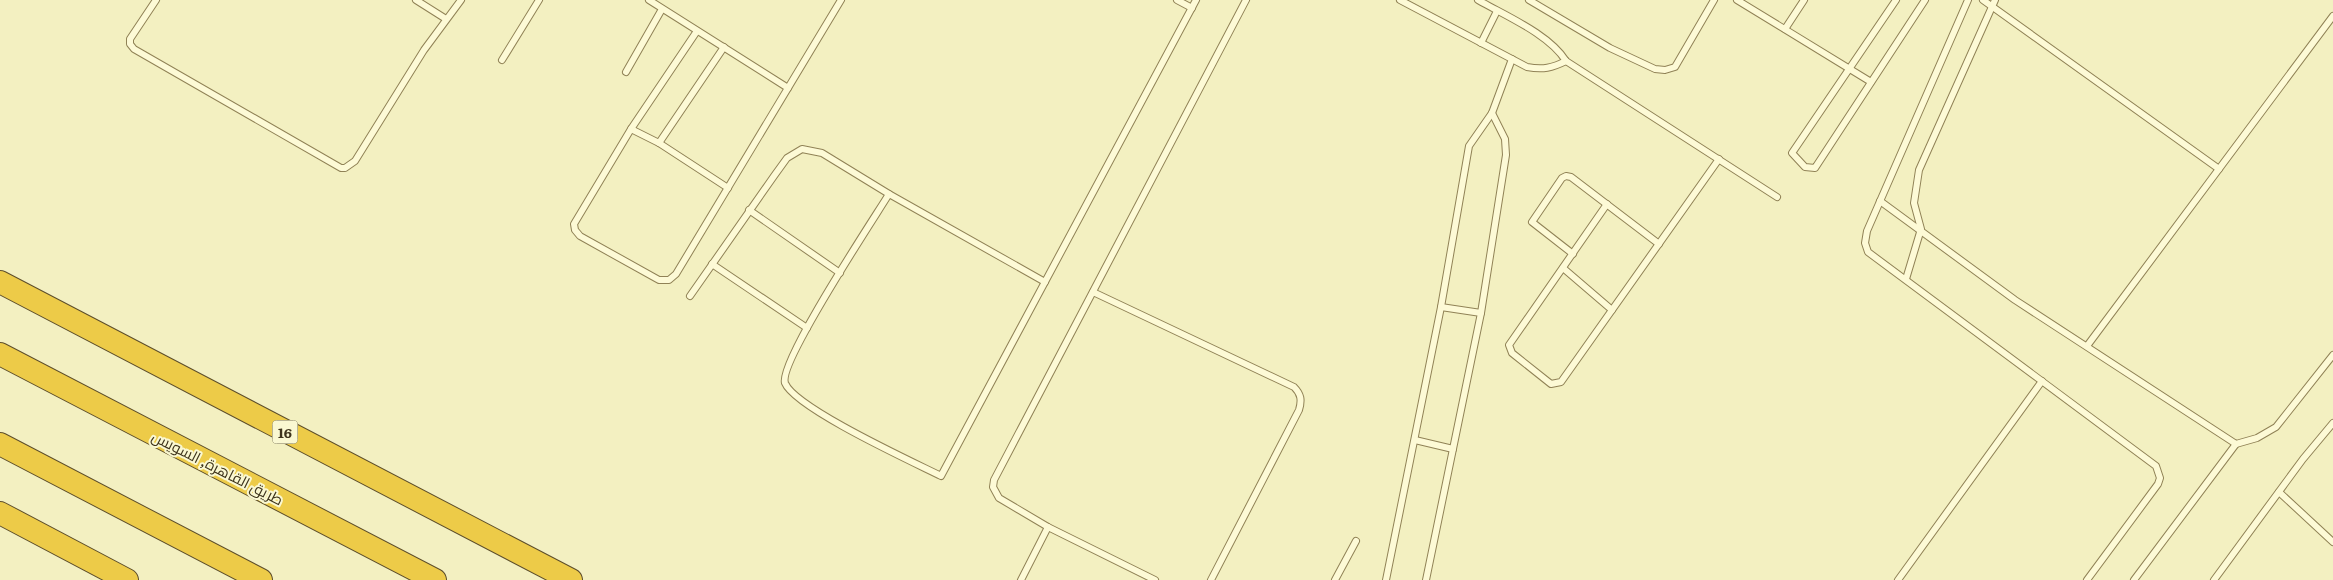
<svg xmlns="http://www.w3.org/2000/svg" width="2333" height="580" viewBox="0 0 2333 580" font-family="Literata,Cairo,serif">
<rect width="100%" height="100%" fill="#f3f0c1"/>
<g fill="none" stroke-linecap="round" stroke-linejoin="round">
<g stroke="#908256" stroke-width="8">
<g id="lane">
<path d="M156,0L130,39V44L134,49L341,168H345L355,161L424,50L461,0"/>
<path d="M416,0L446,19"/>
<path d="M649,0L788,88"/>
<path d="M1177,0L1192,8"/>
<path d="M1400,0L1527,67C1543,70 1552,68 1566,61"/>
<path d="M1478,0C1506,16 1549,34 1566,61L1777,197"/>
<path d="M1529,0L1610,48L1655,69L1665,70L1675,67L1714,0"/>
<path d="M1737,0L1871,82"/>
<path d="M1896,0L1792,153L1805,167L1815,168L1925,0"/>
<path d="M1968,0L1867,231L1865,243L1868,252L2156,466L2160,478L2158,484L2087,580"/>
<path d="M1983,0L2219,169"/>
<path d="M1785,29L1804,0"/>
<path d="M697,31L631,129L574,224L575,230L580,236L659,280H669L676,274L841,0"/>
<path d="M1481,43L1497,11"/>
<path d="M502,60L539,0"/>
<path d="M626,72L662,9"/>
<path d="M631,129L659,143L728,188"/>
<path d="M659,143L724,47"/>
<path d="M889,194C873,220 778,363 785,383C795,408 913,462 941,476L1196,0"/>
<path d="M1880,201L2015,300L2236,444L2257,438L2276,427L2333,355"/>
<path d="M1607,204L1509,345L1512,353L1551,384L1561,382L1719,159"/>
<path d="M749,210L840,273"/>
<path d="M1573,254L1532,222L1562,178L1566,176L1571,177L1659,244"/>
<path d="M712,264L807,328"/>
<path d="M1563,268L1612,310"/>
<path d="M1906,279L1921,229L1914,203L1919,170L1995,0"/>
<path d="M1093,292L1294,387C1301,394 1302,400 1299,410L1211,580"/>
<path d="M690,296L774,176L787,158L802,149L822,153L889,194L1045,282"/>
<path d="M1441,307L1481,313"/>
<path d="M2087,346L2333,16"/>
<path d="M1415,440L1453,449"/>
<path d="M2279,492L2333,542"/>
<path d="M1021,580L1048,527"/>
<path d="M1155,580L1048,527L999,498L993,487L994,480L1246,0"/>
<path d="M1335,580L1356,541"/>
<path d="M1386,580L1441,307L1469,146L1492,113L1512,59"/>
<path d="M1426,580L1481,313L1506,155L1505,139L1492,113"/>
<path d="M1898,580L2042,381"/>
<path d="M2134,580L2236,444"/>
<path d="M2214,580L2303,459L2333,423"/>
</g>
</g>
<g stroke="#5d4e2b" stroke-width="24">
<g id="highway">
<path d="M0,282L571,580"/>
<path d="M0,354L435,580"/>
<path d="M0,444L261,580"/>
<path d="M0,513L127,580"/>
</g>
</g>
<use href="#lane" stroke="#fdfad6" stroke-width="6"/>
<use href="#highway" stroke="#edcb48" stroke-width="22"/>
</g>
<g text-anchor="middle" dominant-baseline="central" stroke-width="4" stroke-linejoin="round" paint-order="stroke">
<rect fill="#faf8d2" stroke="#766f53" stroke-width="1" x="272.5" y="420.5" width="25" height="23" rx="4"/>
<g font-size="14" font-weight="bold" fill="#3e341c">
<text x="285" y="432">16</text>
</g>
<g font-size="15" fill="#3e341c" stroke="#faf8d2">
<text transform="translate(218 467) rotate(27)">طريق القاهرة, السويس</text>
</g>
</g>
</svg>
